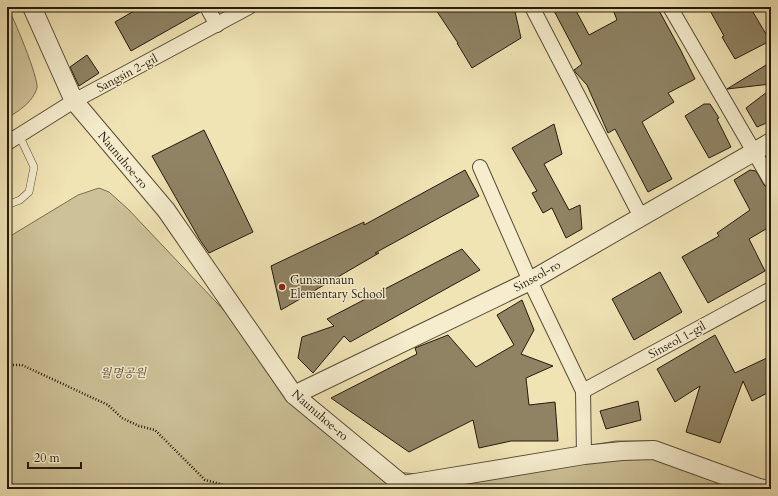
<svg xmlns="http://www.w3.org/2000/svg" width="778" height="496" viewBox="0 0 778 496" font-family="Cardo,'Noto Serif KR',serif">
<rect width="100%" height="100%" fill="#f0e3b4"/>
<filter id="stains"><feTurbulence type="fractalNoise" baseFrequency=".005" numOctaves="4"/><feColorMatrix values="0 0 0 0 .2 0 0 0 0 .09 0 0 0 0 .02 0 0 0 .5 -.17"/></filter>
<radialGradient id="worn" r=".72"><stop offset=".6" stop-color="#630" stop-opacity="0"/><stop offset="1" stop-color="#630" stop-opacity=".3"/></radialGradient>
<g fill="#cdc198" stroke="#796e52">
<path d="M7,7C13,15 39,79 37,88C33,102 19,111 7,118Z"/>
<path d="M99,188L109,192L128,209L252,340L278,371L397,472L416,474L616,441H649L697,457L771,489H7V238L78,195Z"/>
</g>
<g fill="#8f8364" stroke="#251a0d">
<path d="M141,7H199L200,12L131,51L115,22Z"/>
<path d="M434,7H514L521,38L472,68L457,43H458Z"/>
<path d="M552,7H574L589,35L617,20L612,7H657L680,49L695,79L668,93L674,102L642,122L672,179L648,192L615,129L608,133L587,85L576,73L574,70L582,64Z"/>
<path d="M708,7H750L770,41L735,59L722,37L724,36Z"/>
<path d="M87,55L99,73L79,86L70,67Z"/>
<path d="M771,62V84L727,89Z"/>
<path d="M771,89V121L757,127L746,108Z"/>
<path d="M704,104H710L719,118L717,119L731,147L709,158L685,116Z"/>
<path d="M554,124L562,154L544,164L569,210L580,205L582,229L566,238L552,208L543,213L532,193L537,191L512,148Z"/>
<path d="M204,130L253,232L209,253L200,240L152,156Z"/>
<path d="M465,170L479,196L375,253H379L281,310L271,266L364,222V225Z"/>
<path d="M750,170L756,171L764,185L768,189L771,194V226L749,239L765,271L708,303L682,257L719,236L717,233L750,210L734,180Z"/>
<path d="M462,249L480,270L350,342L344,336L313,373L298,358L302,337L334,326L327,319Z"/>
<path d="M660,272L682,312L634,340L612,299Z"/>
<path d="M522,300L534,330L521,354L553,366L526,378L529,405L555,402L558,441H511L479,448L473,420L409,452L331,398L417,354L415,348L448,335L476,367L514,345L497,315Z"/>
<path d="M715,335L735,373L771,356V391L752,401L743,381L720,443L686,432L700,386L675,402L657,369Z"/>
<path d="M638,401L641,420L606,429L600,411Z"/>
</g>
<g fill="none" stroke-linecap="round" stroke-linejoin="round">
<g stroke="#584c37" stroke-width="8">
<path id="service" d="M7,205L20,200L29,192L34,167L19,135"/>
</g>
<g stroke="#584c37" stroke-width="16">
<g id="minor">
<path d="M207,7L217,25"/>
<path d="M532,7L641,217"/>
<path d="M670,7L771,181"/>
<path d="M7,143L74,101L249,7"/>
<path d="M480,167L530,281L583,391L584,455"/>
<path d="M583,391L771,289"/>
</g>
</g>
<g stroke="#584c37" stroke-width="20">
<g id="tertiary">
<path d="M32,7L74,101L166,210L294,395L403,485L584,455L622,451L654,450L759,488L765,489"/>
<path d="M294,395L530,281L771,142"/>
</g>
</g>
<path stroke="#251a0d" stroke-width="2.5" stroke-dasharray="1 2" stroke-linecap="butt" d="M7,365H22L108,405L122,418L139,426L155,430L205,480L224,485L228,489"/>
<use href="#service" stroke="#f5edce" stroke-width="7"/>
<use href="#minor" stroke="#f5edce" stroke-width="14"/>
<use href="#tertiary" stroke="#f5edce" stroke-width="18"/>
</g>
<circle fill="#8f2418" stroke="#f5edce" stroke-width="1.5" cx="282" cy="287" r="4"/>
<g text-anchor="middle" dominant-baseline="central" stroke-width="3" stroke-linejoin="round" paint-order="stroke">
<g font-size="12" fill="#251a0d" stroke="#f5edce">
<text transform="translate(127 73) rotate(-28)">Sangsin 2-gil</text>
<text transform="translate(123 160) rotate(50)">Naunuhoe-ro</text>
<text transform="translate(537 276) rotate(-29)">Sinseol-ro</text>
<text transform="translate(677 340) rotate(-29)">Sinseol 1-gil</text>
<text transform="translate(320 415) rotate(41)">Naunuhoe-ro</text>
</g>
<g font-size="12" fill="#251a0d" stroke="#f5edce" text-anchor="start">
<text x="290" y="280">Gunsannaun<tspan x="290" dy="14">Elementary School</tspan></text>
</g>
<g font-size="12" font-style="italic" fill="#574c37" stroke="#f5edce">
<text x="123" y="373">월명공원</text>
</g>
</g>
<rect width="778" height="496" fill="none" stroke="#f0e3b4" stroke-width="24"/>
<rect x="8" y="8" width="762" height="480" fill="none" stroke="#251a0d" stroke-width="2"/>
<rect x="12" y="12" width="754" height="472" fill="none" stroke="#251a0d"/>
<path d="M28 462v6h53v-6" fill="none" stroke="#251a0d" stroke-width="2"/>
<text x="34" y="462" font-size="12" fill="#251a0d" stroke="#f5edce" stroke-width="3" paint-order="stroke">20 m</text>
<rect width="100%" height="100%" filter="url(#stains)"/>
<rect width="100%" height="100%" fill="url(#worn)"/>
</svg>
